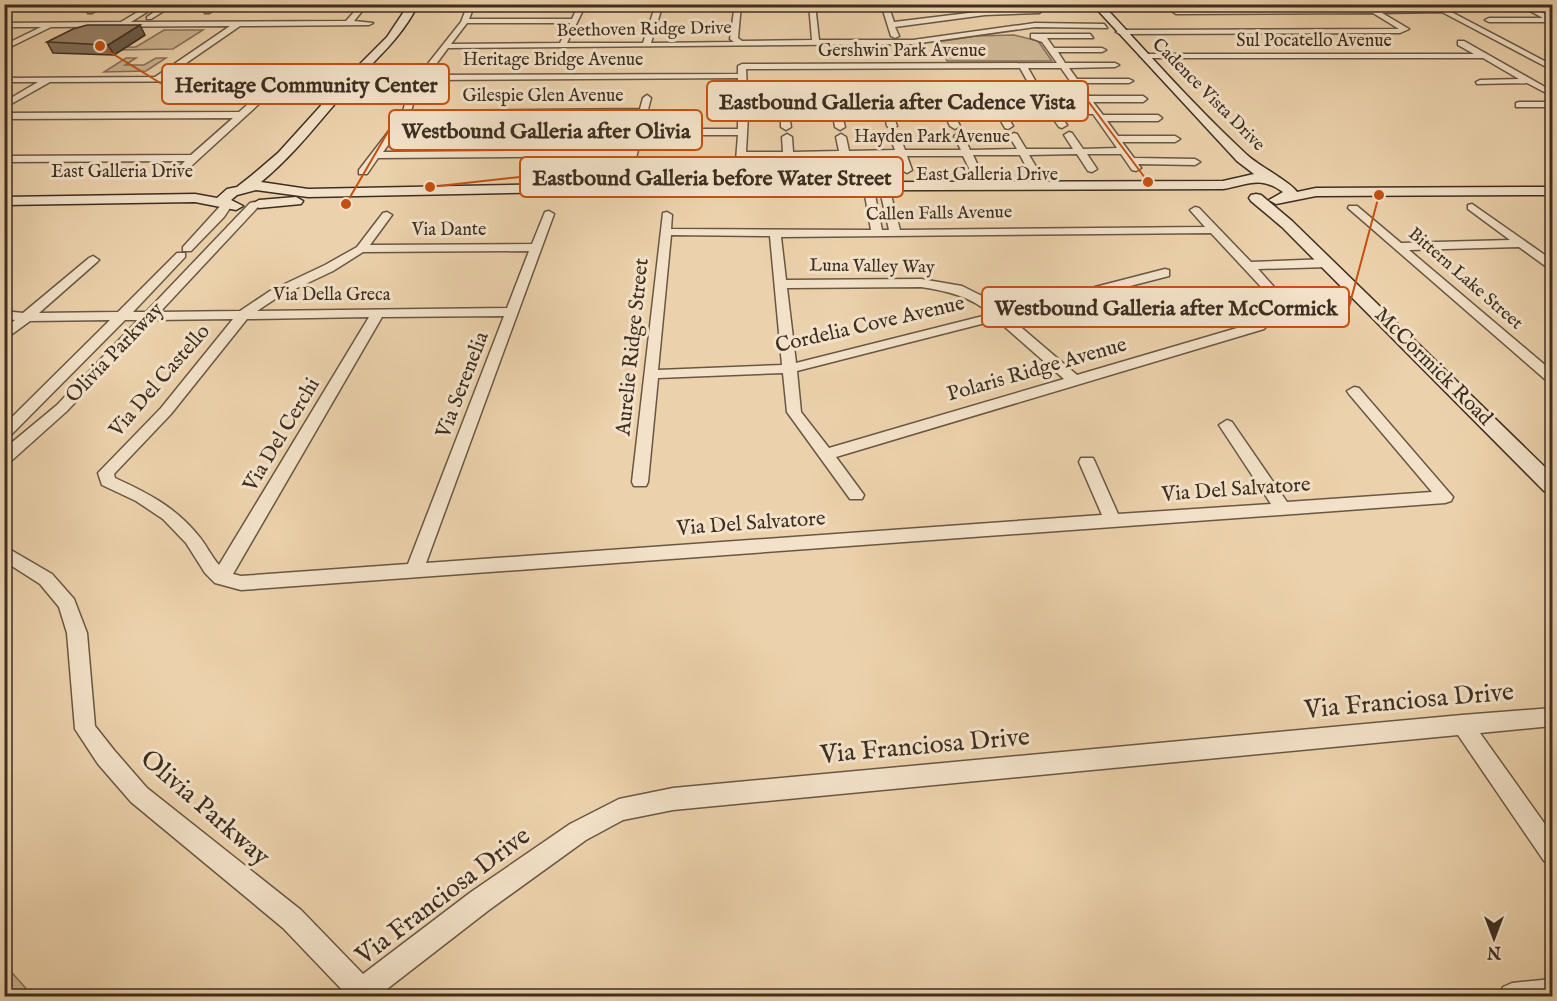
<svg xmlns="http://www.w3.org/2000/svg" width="1557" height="1001" viewBox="0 0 1557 1001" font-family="'IM FELL English',serif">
<rect width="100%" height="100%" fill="#ecd2ac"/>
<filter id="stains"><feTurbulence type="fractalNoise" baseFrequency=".00333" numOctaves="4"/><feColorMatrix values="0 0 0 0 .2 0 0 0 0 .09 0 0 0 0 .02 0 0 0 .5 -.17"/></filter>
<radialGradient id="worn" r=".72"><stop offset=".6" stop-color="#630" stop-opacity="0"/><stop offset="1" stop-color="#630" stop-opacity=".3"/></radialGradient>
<g fill="#ceb694" stroke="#86725a" stroke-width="1.5">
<path d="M164,30H203L173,49L119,50L123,47H136Z"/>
<path d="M1014,35L1038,41L1052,61H947L937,42L976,36Z"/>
<path d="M126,58H136L125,65H144L156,58H166L146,71L104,72Z"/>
<path d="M5,965L31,994L33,996H5Z"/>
</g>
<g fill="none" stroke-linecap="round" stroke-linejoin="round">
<g stroke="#695744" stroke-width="3">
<g id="street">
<path d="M97,4H106L92,13H88V11Z"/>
<path d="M151,4H160L131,22L346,21L361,4H368L354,21L373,23L369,25L240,26L166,77L333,76L337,78L333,80L284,81L189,168L180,166L185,161L4,162V156L191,155L233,118L4,119V113L239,112L274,81L50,82L4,108V102L38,82H4V78L155,77L230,26L51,27L4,50V45L41,27H4V23L121,22Z"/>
<path d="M166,4H175L151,19H147V17Z"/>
<path d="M214,4H223L209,13H205V11Z"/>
<path d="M468,4H475L469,19H572L579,4H586L567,43H643L656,4H663L651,43L734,42L730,39L735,4H741L738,38L742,41L812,40L809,4H815L819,40H913L1035,23L1104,24L1107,28L1035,27L913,44L448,48L428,75L738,74V66L742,64L1057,63L1042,42L1031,38V34H1090L1093,38H1047L1054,48H1102L1106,50L1102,52H1058L1065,63H1115L1119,65L1115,67L1069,68L1077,79H1129L1133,81L1129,83H1080L1089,96H1143L1147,99L1143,102H1093L1103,115H1158L1162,118L1158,121H1107L1118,136H1175L1180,139L1175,142H1122L1134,158L1195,159L1200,162L1195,165L1138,164L1141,168L1136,171L1132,170L1121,154H1087L1097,169L1092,172L1088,171L1077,154L1029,155L1038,170L1033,173L1029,172L1020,155H973L980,170L975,173L970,170L963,156H907L912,170L907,173L902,170L897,156L850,157L853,171L848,174L843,171L840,157H793L794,171L789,174L784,171L783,157L746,158L745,173L740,176L735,173L738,135H642L632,173L627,176L622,173L627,156L378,158L367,174H359V170L402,114L410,88L416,80H373L369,78L373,76L419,75L461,22ZM467,23H570L560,43L451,44ZM1020,68L1029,84H1032L1036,82L1028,68H1061L1089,108L1056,109L1043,89L1040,88L1036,91L1047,109H1004L994,91L990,88L986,91L995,109H952L944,92L940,89L936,92L943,109L892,110L887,92L883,89L879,92L883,110H840L836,92L832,89L828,92L832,110H789L787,92L783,89L779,92L780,110H748L746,69ZM738,78V129H643L651,98L647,95L643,98L640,109L411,111L418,88L424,80ZM954,114H997L1005,128L1008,129L1013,126L1006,114H1050L1059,127L1062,128L1067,125L1059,114H1093L1117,148L1083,149L1072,133L1069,132L1064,135L1073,149H1026L1017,134L1014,133L1009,136L1017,149L970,150L964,136L959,133L954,136L961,150H905L900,137L895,134L890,137L895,150L849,151L846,137L841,134L836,137L839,151L793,152L792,137L787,134L782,137L783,152H746L748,116L781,115V127L786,130L791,127L789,115H833L835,127L840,130L845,127L842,115H885L887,126L892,129L897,126L893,115H945L950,126L955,129L960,126ZM638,115L628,150L383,152L409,117Z"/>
<path d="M881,4H888L894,22L985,11L1039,9L1042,11L1039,13L985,15L895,27L899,36L895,38L891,36Z"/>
<path d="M1360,4H1369L1375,8H1435L1434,5H1438L1552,65V70L1442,12L1382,13L1409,29L1400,33L1120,34L1116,32L1120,30L1399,29L1373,13L1176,14L1173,12L1176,10L1366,9Z"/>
<path d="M1517,4H1526L1551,17L1552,22H1489L1485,20L1489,18H1543Z"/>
<path d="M1458,41H1464L1552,91V96L1527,83L1477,84L1476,82L1480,80L1519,79L1483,58H1144L1140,56L1144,54H1474L1458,45Z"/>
<path d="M1519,102H1552V107H1516V103Z"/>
<path d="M870,192L875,195L882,230H889L881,195L886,192L891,195L900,230L1205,227L1190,210L1195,207L1199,208L1251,262L1328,259L1334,263L1328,267L1258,269L1275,288L1281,305L1277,316L1264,329L836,457L864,495L862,499H850L787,412L783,373L658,378L648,482L646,486H634L632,482L663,213L667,212L672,215L671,229L871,230L865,195ZM1211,233L1264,290L1269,305L1267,313L1254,323L1077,375L1009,317L1169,276V270L1165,269L1002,311L990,300L962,286L921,279L786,280L781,237ZM671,235L770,236L782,365L658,370ZM921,287C947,291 970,296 991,314L796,363L787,288ZM997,320L1064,379L829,448L801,412L797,371Z"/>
<path d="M227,202L232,205L224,217L191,251H183V247L223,203Z"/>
<path d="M254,202L259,205L258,207L160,312L240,311L270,291L325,265L357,247L383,213L387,212L392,215L370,245L532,244L545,212L549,211L554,214L426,563L1102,515L1079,462L1081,458H1093L1095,462L1118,514L1271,504L1219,425L1227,420L1232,422L1287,502L1432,492L1349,394L1347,391L1354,387L1359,388L1453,497L1451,501L1445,503L241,590L215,583L205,573L186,543L163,519L136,501L102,485L98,473L161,408L233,319L153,320L67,411L10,462L4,463V449L57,405L138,320H125L9,437L4,439V425L110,320L30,321L4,340V329L15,320L4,319V311L23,313L89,258L93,256L99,260L97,262L39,313L118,312L177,253H185V257L133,312H146L250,203ZM529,251L507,308L257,311L278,297L333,271L363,252ZM504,316L408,564L241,576L233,574L382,317ZM369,317L219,565C211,556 206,544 197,534C175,507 146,492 115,478L114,474L171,414L247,319Z"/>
<path d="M1472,204L1552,260V268H1548L1519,247L1409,250L1552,371V382L1547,381L1348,208L1349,206H1357L1401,243L1510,240L1468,209V205Z"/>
<path d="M4,546L52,574L74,599L87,633L95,726L114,750L147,788L301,910L363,974L471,892L570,824L619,799L673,788L1462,715L1552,708V726L1480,733L1552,834V864L1544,861L1458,735L673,810L623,820L586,840L489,910L378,996H348L283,928L131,802L98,764L75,729L67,633L59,607L40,584L4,561Z"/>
<path d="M1552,979V996H1499L1503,987L1512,983Z"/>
</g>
</g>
<g stroke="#3d2e21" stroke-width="3">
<g id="secondary">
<path d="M409,4H418C401,40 371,63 345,92C318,123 293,156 261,182L308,189L617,183L1223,181L1254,174L1237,161L1092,4H1102C1149,54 1195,107 1246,154C1257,165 1291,182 1297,192L1316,188L1552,187V195L1316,196L1276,204L1269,200L1283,192C1260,175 1247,185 1223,189L617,191L308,197L256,190L237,195L231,200L243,206L236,210L195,202L4,205V197L195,194L217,198L227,189L237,187L251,176L278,153L346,78L387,37Z"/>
<path d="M1256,194L1261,195L1292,221L1552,474V493L1544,491L1282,227L1251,201L1249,198L1251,195Z"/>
<path d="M296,197L303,201L301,204L259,208L252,204L259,200Z"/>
</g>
</g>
<use href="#street" fill="#f3e2c9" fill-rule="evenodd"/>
<use href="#secondary" fill="#f3e2c9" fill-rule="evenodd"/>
<g stroke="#695744" stroke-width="8" stroke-linecap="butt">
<path id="street-bridge" d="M333,78H373"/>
</g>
<use href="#street-bridge" stroke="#f3e2c9" stroke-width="8"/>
</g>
<path fill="#83715a" stroke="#3d2e21" stroke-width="1.5" d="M145,35L114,55L53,53L47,42Z"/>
<path fill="#6a5c4a" stroke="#3d2e21" stroke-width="1.5" d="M140,25L145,35L114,55L108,45Z"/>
<path fill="#988369" stroke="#3d2e21" stroke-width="1.5" d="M87,25H140L108,45L47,42L73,29Z"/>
<g text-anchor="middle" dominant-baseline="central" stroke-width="6" stroke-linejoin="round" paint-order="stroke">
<g font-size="18" fill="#3d2e21" stroke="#f3e2c9">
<text transform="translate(644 30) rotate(-1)">Beethoven Ridge Drive</text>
<text x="1314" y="41">Sul Pocatello Avenue</text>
<text x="902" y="51">Gershwin Park Avenue</text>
<text x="553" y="60">Heritage Bridge Avenue</text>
<text transform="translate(1208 95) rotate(45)">Cadence Vista Drive</text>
<text x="543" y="96">Gilespie Glen Avenue</text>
<text x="932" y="137">Hayden Park Avenue</text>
<text x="122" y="172">East Galleria Drive</text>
<text x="987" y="175">East Galleria Drive</text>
<text transform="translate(939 214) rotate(-1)">Callen Falls Avenue</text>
<text x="449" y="230">Via Dante</text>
<text transform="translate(872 267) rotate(1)">Luna Valley Way</text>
<text transform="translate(1465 279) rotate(41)">Bittern Lake Street</text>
<text x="332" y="295">Via Della Greca</text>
</g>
<g font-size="21" fill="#3d2e21" stroke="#f3e2c9">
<text transform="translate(870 325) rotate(-13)">Cordelia Cove Avenue</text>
<text transform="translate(633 347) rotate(-84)">Aurelie Ridge Street</text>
<text transform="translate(115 353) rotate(-46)">Olivia Parkway</text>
<text transform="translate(1433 367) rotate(45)">McCormick Road</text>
<text transform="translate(1037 370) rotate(-16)">Polaris Ridge Avenue</text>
<text transform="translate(160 381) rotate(-49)">Via Del Castello</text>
<text transform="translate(463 385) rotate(-69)">Via Serenelia</text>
<text transform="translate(282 435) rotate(-59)">Via Del Cerchi</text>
<text transform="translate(1236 490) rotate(-4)">Via Del Salvatore</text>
<text transform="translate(751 524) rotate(-4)">Via Del Salvatore</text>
</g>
<g font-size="26" fill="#3d2e21" stroke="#f3e2c9">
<text transform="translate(1409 701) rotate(-5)">Via Franciosa Drive</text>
<text transform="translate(925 746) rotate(-5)">Via Franciosa Drive</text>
<text transform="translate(205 808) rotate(41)">Olivia Parkway</text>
<text transform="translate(443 896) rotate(-37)">Via Franciosa Drive</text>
</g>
</g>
<path fill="none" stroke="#c65010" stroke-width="2" d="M100 46L162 84M1148 182L1088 101M346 204L389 130M430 187L520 177M1379 195L1349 307"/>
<g fill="#c65010" stroke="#f3e2c9" stroke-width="2">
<circle cx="100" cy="46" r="6"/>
<circle cx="1148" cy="182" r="6"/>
<circle cx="346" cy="204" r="6"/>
<circle cx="430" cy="187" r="6"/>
<circle cx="1379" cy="195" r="6"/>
</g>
<g fill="#f3e2c9" stroke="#c65010" stroke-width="2">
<rect x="162" y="64" width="287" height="40" rx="6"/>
<rect x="707" y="81" width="381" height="40" rx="6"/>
<rect x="389" y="110" width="313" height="40" rx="6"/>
<rect x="520" y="157" width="383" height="40" rx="6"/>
<rect x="982" y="287" width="367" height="40" rx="6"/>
</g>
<g font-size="22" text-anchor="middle" font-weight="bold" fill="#3d2e21">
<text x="306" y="92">Heritage Community Center</text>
<text x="897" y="109">Eastbound Galleria after Cadence Vista</text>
<text x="546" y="138">Westbound Galleria after Olivia</text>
<text x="712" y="185">Eastbound Galleria before Water Street</text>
<text x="1166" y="315">Westbound Galleria after McCormick</text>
</g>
<rect width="1557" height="1001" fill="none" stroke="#ecd2ac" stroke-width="24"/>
<rect x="6" y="6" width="1545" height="989" fill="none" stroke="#3d2e21" stroke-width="3"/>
<rect x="12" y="12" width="1533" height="977" fill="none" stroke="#3d2e21" stroke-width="1.5"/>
<g transform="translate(1494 938) rotate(180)" stroke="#f3e2c9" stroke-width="4.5" paint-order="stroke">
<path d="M0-4.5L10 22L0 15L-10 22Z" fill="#3d2e21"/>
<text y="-9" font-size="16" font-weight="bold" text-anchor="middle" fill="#3d2e21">N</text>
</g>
<rect width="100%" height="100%" filter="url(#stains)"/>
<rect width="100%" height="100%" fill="url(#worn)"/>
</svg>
